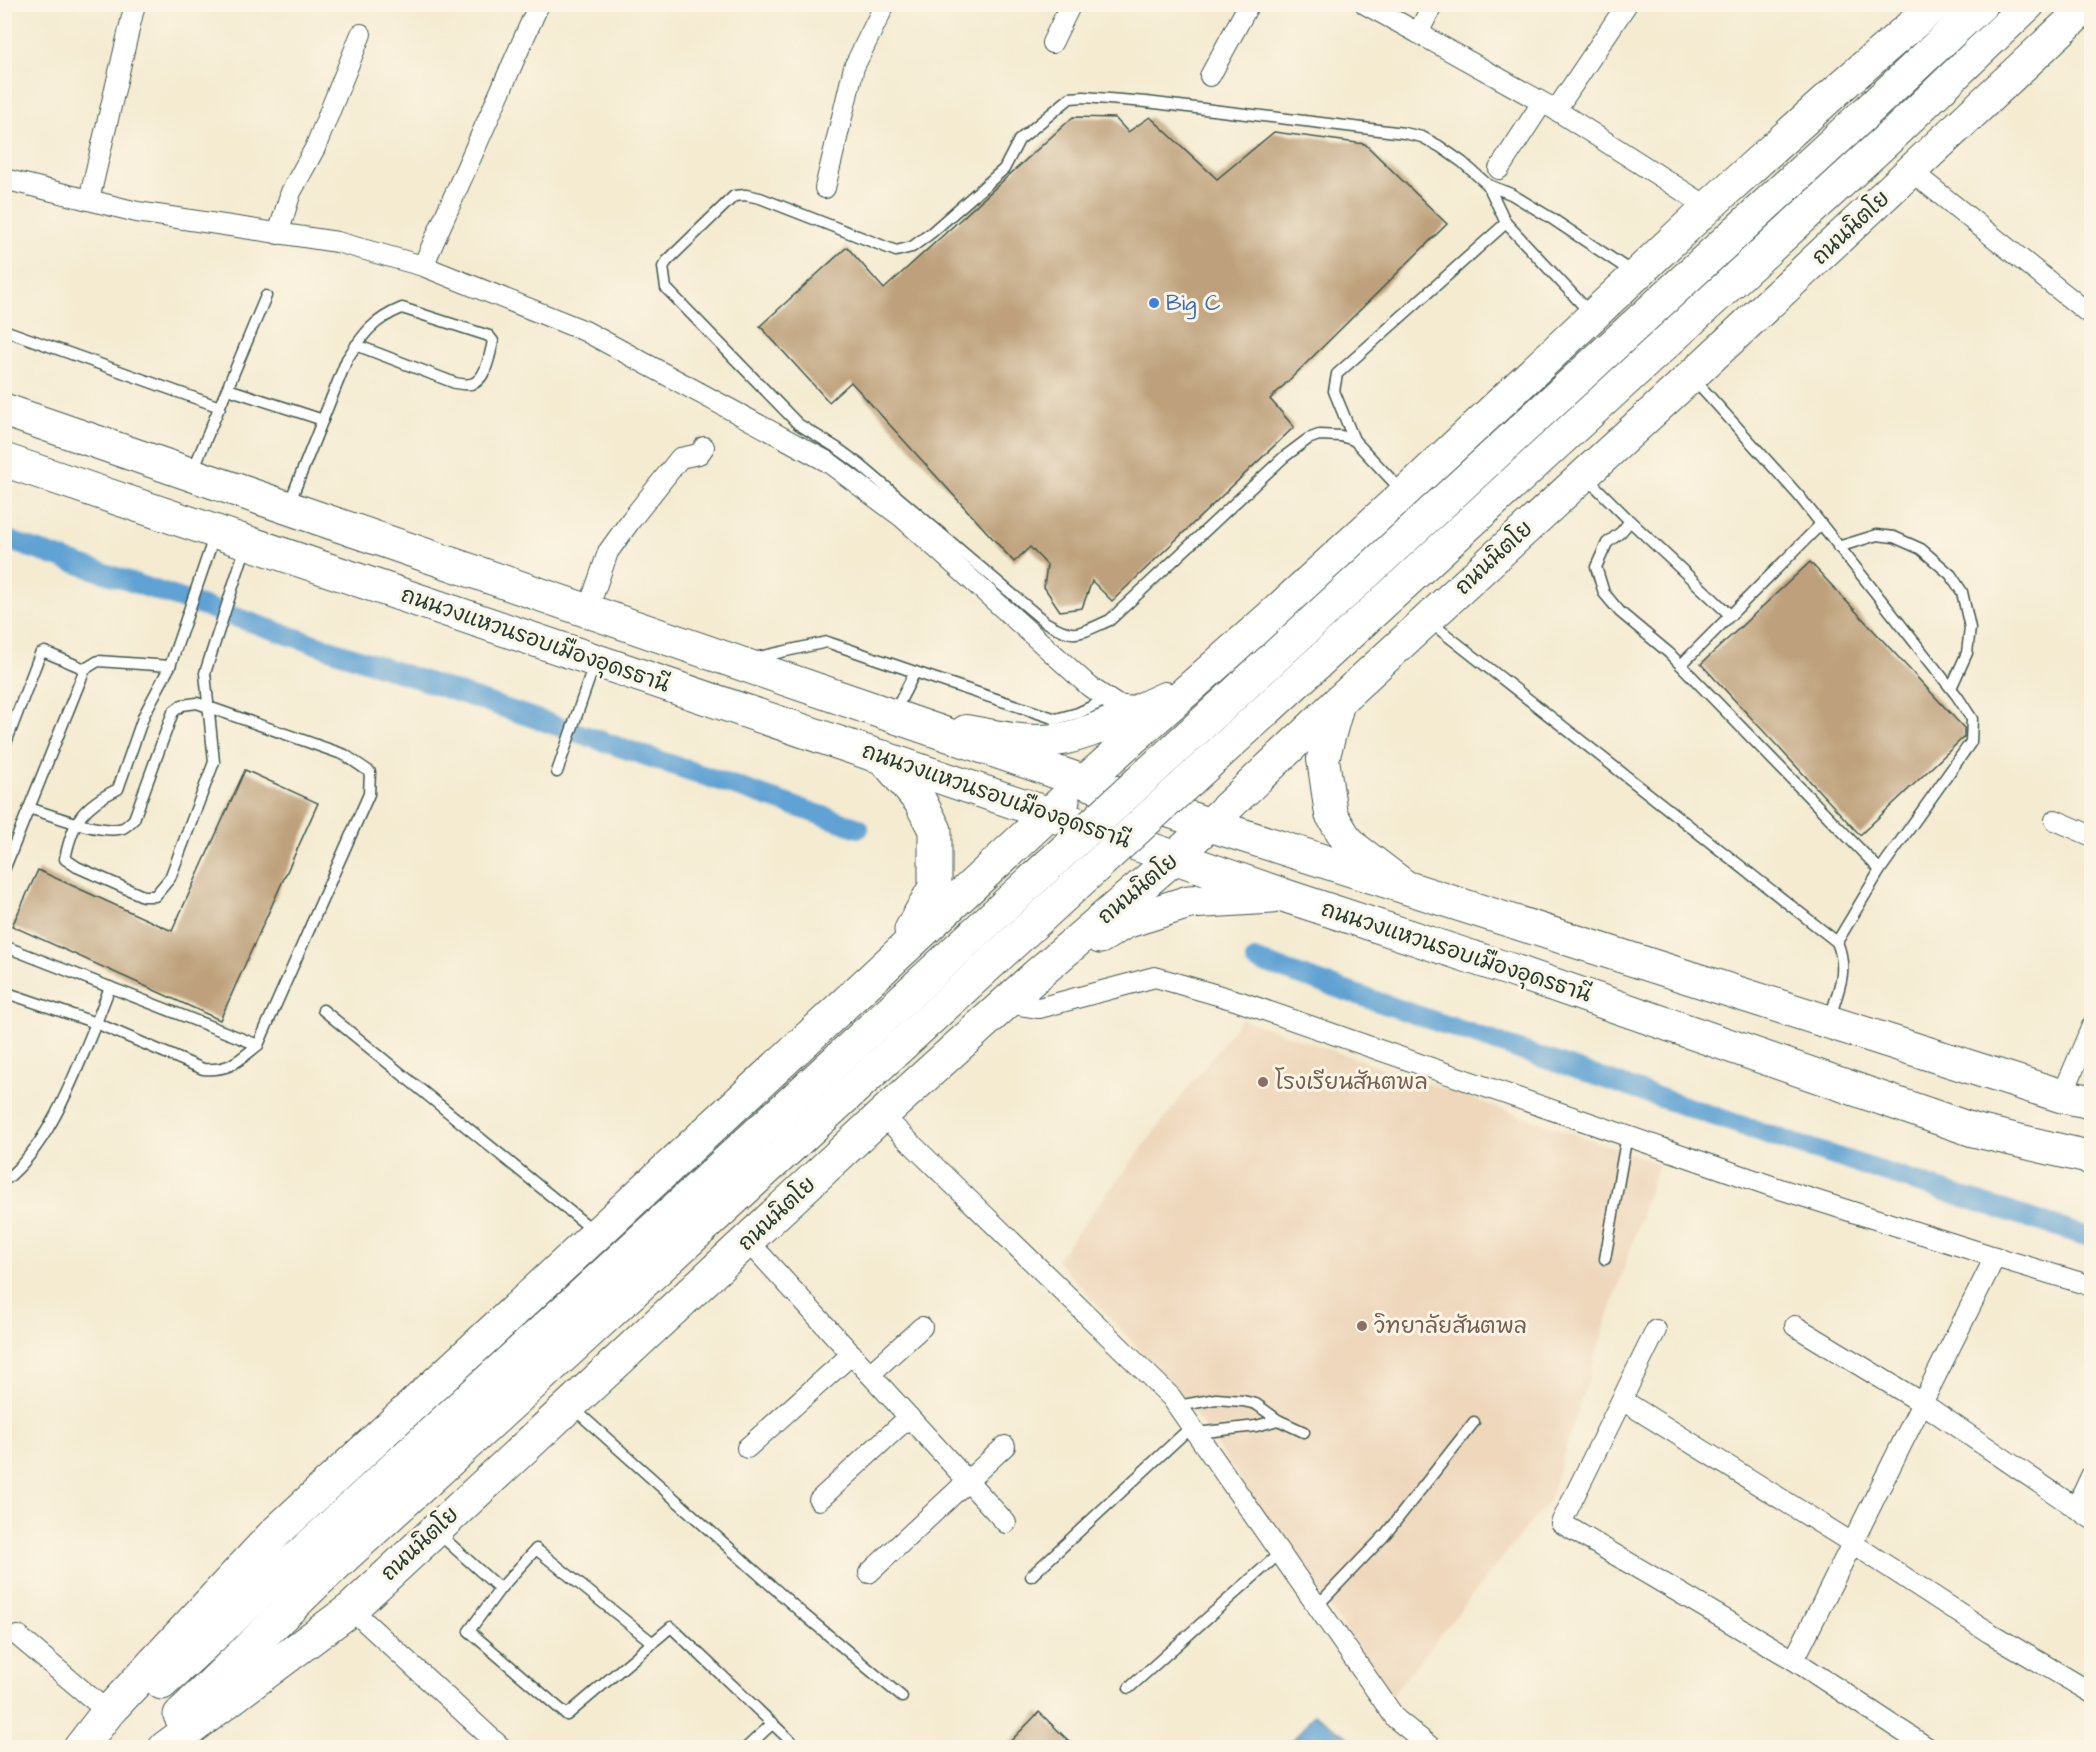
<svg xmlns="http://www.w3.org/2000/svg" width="2096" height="1752" viewBox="0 0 2096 1752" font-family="'Architects Daughter','Playpen Sans Thai',sans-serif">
<rect width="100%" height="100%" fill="#fcf5e5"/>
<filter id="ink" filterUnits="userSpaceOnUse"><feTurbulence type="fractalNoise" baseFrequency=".0167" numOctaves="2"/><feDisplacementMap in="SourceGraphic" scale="12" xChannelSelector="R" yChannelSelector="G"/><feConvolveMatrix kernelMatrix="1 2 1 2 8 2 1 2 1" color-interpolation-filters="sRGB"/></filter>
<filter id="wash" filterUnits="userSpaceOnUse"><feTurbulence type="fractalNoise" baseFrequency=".008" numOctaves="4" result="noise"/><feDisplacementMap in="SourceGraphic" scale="24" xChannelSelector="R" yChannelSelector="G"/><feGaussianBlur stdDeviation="1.35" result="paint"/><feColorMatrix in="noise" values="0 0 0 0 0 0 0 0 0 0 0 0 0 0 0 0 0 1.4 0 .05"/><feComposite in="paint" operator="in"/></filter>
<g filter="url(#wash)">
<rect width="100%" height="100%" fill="#f4ebd1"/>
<path fill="#eed7bb" d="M1241,1019L1658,1163L1549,1500L1391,1696L1180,1393L1056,1260Z"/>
<path fill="#5ea2d3" stroke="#3e7084" stroke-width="1.5" d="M1314,1714L1356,1742L1351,1747H1288Z"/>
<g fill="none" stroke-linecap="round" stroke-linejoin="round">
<g stroke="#5ea2d3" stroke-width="20">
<path d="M4,539L859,828"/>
<path d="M1255,960L1796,1144L2092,1238"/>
</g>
</g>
<g id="blocks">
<g fill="#bea17c">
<path d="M1073,117L1115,118L1128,132L1150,117L1217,179L1274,132L1365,144L1447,224L1270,399L1294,427L1112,601L1092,581L1082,608L1060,611L1044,587L1047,565L1030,547L1014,562L851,382L829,402L760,326L847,247L884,289Z"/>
<path d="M1810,562L1964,728V737L1860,835L1701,664Z"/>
<path d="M245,770L318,803L220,1020L12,926L38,870L172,931Z"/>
<path d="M1039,1712L1076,1748H1004Z"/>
</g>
</g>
</g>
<g filter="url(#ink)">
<use href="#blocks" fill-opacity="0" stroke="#3f574c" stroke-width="1.5"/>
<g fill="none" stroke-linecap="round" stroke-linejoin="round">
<g stroke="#3f574c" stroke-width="13">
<g id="lane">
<path d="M1488,185L1506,223L1592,315"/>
<path d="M4,330L220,407"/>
<path d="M1693,378L1799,496L1957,696L1972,719L1971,742L1880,870L1837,942"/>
<path d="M228,389L323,420"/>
<path d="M1354,440L1334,391L1337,374L1506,223"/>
<path d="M193,470L266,296"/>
<path d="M1587,478L1630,521L1621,532L1607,543L1596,567L1604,593L1620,612L1669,653L1880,870"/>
<path d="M1402,491L1354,440L1341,436L1319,435L1308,439L1284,457L1110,620C1078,634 1076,640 1045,622L859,464L837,448L798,424L666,288L663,267L667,261L734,196L746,195L760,198L896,251L912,247L931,233L1004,169L1019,140L1070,98L1084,97L1146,102L1404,133L1422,137L1439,146L1462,162L1488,185L1511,194L1551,218L1635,274"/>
<path d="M289,504L347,359C364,333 373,320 402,308L483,334L489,336L493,341C490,354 486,381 471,384C466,385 460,384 455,383L356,345"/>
<path d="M1630,521L1730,615"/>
<path d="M215,534L170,666L144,715L118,789C83,806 73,820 65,859L77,867L143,896H155L170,878L214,762L205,673L246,546"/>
<path d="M1838,547L1877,535L1894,537L1921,549L1951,575L1962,592L1970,628L1967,653L1951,688"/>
<path d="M1430,622L1837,942C1849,971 1838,991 1829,1020"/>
<path d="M754,658L827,642L915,672"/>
<path d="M1681,665L1821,524"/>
<path d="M894,713L915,672L1056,719L1078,713L1108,699"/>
<path d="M4,748L40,654L45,652L85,669"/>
<path d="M557,772L594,665"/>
<path d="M4,870L85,669L98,661L170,666"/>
<path d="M4,946L258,1045"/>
<path d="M4,992L96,1023L110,987"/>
<path d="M323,1010L594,1231"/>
<path d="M4,1181C50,1145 74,1076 96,1023L203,1069C230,1071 238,1061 258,1045L369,794L370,772L345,755L197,703L182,705L173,712L134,819C131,822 127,826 123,828C101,835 52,815 29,808"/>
<path d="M1605,1259L1627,1135"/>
<path d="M1178,1406L1216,1399L1243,1401L1256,1404L1278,1420L1304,1432"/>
<path d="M573,1408L802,1613L902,1697"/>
<path d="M1197,1433L1256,1426L1278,1420"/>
<path d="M438,1533L500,1589"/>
<path d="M1031,1576L1192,1426"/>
<path d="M1317,1606L1384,1536L1474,1422"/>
<path d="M653,1643L536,1549L500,1589L469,1631L567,1715L671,1627L798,1748"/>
<path d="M1129,1688L1280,1553"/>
<path d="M746,1748L773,1723"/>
</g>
</g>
<g stroke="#3f574c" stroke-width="22">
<g id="street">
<path d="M539,4L423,266L585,331L828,462L903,518L1090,687L1117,705L1139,708"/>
<path d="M1365,4L1418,33"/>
<path d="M1433,4L1418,33L1556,110"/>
<path d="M1627,4L1556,110L1708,207"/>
<path d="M1052,43L1071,4"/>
<path d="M1210,76L1249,4"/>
<path d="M1499,169L1542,103"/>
<path d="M1911,171L2092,316"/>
<path d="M4,179L137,212L337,242L423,266"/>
<path d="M825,188L854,67L885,4"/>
<path d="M89,200L135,4"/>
<path d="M278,234L291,192L315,148L361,34"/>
<path d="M588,610L608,552L631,520L680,458L699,454L704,447"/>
<path d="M2055,820L2092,836"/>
<path d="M1006,1003L1039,1008L1155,977L1238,1001L1780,1189L1995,1257"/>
<path d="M2062,1096L2092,1026"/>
<path d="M882,1115L1171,1397L1396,1719L1432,1748"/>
<path d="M748,1241L1006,1523"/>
<path d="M1795,1326L1922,1403L2092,1519"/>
<path d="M1656,1330L1561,1523L1794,1660"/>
<path d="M870,1374L922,1327"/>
<path d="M1622,1400L1852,1543L1990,1633L2092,1693"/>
<path d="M747,1448L852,1354"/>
<path d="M819,1500L909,1417"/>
<path d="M2076,1508L2092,1474"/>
<path d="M869,1573L1005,1446"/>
<path d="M351,1609L502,1748"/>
<path d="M18,1636L108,1712"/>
<path d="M1928,1748L1794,1660L1995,1257L2092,1286"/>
</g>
</g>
<g stroke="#3f574c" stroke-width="34">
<g id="primary">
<path d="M1861,117L1982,4"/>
<path d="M1891,136L2029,4"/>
<path d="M1339,701L1323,759L1331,814L1345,837L1356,849L1402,884"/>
<path d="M966,731C996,736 1031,745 1062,739C1099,731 1131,713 1165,698"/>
<path d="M1085,781L1270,617L1404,494L1708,207L1844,84L1936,4"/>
<path d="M1175,857L1340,700L1684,383L2089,4"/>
</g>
</g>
<g stroke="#3f574c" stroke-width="35">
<g id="highway">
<path d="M4,410L1210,825L1986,1072L2062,1096L2092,1102"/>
<path d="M4,460L1049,814L1289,897L1511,970L1973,1130L2092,1158"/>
<path d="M883,757L920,801L935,830V887L911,930"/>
<path d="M1100,937L1125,922L1189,902L1272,897"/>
<path d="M162,1683L406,1457"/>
<path d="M180,1715L320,1579L427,1481"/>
<path d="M80,1748L108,1712L275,1533L1063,801"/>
<path d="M165,1748L351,1609L882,1115L1039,973L1175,857"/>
</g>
</g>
<use href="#lane" stroke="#fff" stroke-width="10"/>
<use href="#street" stroke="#fff" stroke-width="20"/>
<use href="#primary" stroke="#fff" stroke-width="32"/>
<use href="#highway" stroke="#fff" stroke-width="33"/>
<g stroke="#3f574c" stroke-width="35" stroke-linecap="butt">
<g id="highway-bridge">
<path d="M406,1457L1861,117"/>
<path d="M427,1481L1891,136"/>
</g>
</g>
<use href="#highway-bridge" stroke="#fff" stroke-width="33"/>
</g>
</g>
<circle fill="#3f7fe0" stroke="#fcf5e5" stroke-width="2" cx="1154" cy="303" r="6"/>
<g fill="#8d6e63" stroke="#fcf5e5" stroke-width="2">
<circle cx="1263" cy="1082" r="6"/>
<circle cx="1362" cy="1326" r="6"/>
</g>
<g text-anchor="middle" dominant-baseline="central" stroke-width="6" stroke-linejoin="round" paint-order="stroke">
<g font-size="22" fill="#1f3d34" stroke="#fcf5e5">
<text transform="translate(1851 228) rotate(-43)">ถนนนิตโย</text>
<text transform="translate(1494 558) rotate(-43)">ถนนนิตโย</text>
<text transform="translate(535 640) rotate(19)">ถนนวงแหวนรอบเมืองอุดรธานี</text>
<text transform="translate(996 796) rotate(19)">ถนนวงแหวนรอบเมืองอุดรธานี</text>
<text transform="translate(1138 889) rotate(-40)">ถนนนิตโย</text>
<text transform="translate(1456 952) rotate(18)">ถนนวงแหวนรอบเมืองอุดรธานี</text>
<text transform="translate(777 1214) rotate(-43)">ถนนนิตโย</text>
<text transform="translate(420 1544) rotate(-43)">ถนนนิตโย</text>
</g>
<g font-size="22" fill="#366cbe" stroke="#fcf5e5" text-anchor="start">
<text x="1166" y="303">Big C</text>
</g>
<g font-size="22" fill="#785e54" stroke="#fcf5e5" text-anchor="start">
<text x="1275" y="1082">โรงเรียนสันตพล</text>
<text x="1374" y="1326">วิทยาลัยสันตพล</text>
</g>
</g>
<rect width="2096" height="1752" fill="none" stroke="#fcf5e5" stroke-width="24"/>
</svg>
